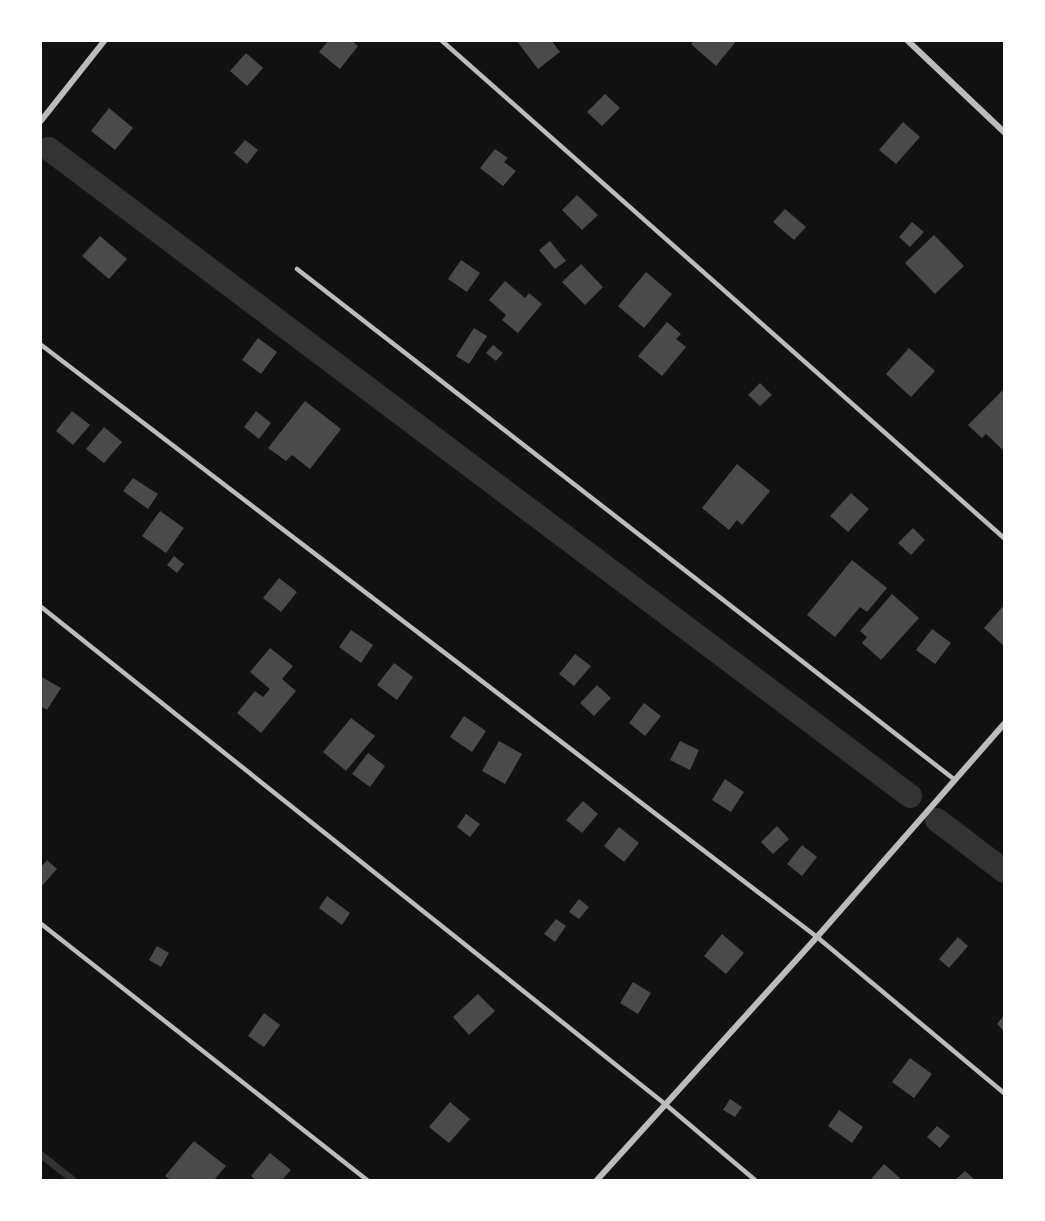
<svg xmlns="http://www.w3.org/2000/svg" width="1045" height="1221" viewBox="0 0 1045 1221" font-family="Roboto,sans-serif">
<rect width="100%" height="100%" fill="#111"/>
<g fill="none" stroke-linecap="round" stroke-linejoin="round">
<path stroke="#333" stroke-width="7" d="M40,1154L73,1180"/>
<g stroke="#333" stroke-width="24">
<path d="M49,149L910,796"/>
<path d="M937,820L1004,871"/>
</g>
</g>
<g fill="#4a4a4a">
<path d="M329,40H351L358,46L340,69L319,52Z"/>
<path d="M516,40H551L560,52L538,69Z"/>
<path d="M695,40H737L716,66L691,44Z"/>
<path d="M246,53L263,68L247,86L230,71Z"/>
<path d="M605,94L620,108L602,126L587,112Z"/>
<path d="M109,108L133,128L115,150L91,131Z"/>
<path d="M903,122L920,137L896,164L879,150Z"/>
<path d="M245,140L258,150L247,164L234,153Z"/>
<path d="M495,149L508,158L504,162L516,171L503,186L480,168Z"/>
<path d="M577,195L598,215L582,230L562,210Z"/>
<path d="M785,209L806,227L794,240L773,222Z"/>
<path d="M912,222L924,232L910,247L899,237Z"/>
<path d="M934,235L964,266L935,294L905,263Z"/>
<path d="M100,236L127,259L109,279L82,256Z"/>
<path d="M550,241L566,261L555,269L539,250Z"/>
<path d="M461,260L480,273L467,292L448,279Z"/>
<path d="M581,264L603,287L585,305L562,282Z"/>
<path d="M646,272L672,294L644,328L618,306Z"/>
<path d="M505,281L525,298L529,293L542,304L518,333L502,320L506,315L489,300Z"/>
<path d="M667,322L681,334L676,339L686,347L662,376L638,356Z"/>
<path d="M474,328L487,336L469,364L456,356Z"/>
<path d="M258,338L277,352L261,374L242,360Z"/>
<path d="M493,345L503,353L496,361L486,353Z"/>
<path d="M909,348L935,371L911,397L886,374Z"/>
<path d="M760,383L772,395L760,406L748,395Z"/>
<path d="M1003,390L1004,392V451L986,434L982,438L968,425Z"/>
<path d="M305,401L341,429L310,469L292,455L286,461L268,448Z"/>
<path d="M72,411L90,425L73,445L56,431Z"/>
<path d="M256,411L271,423L259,439L244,427Z"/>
<path d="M104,427L122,442L104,463L86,449Z"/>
<path d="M737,464L770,491L742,525L737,520L729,530L702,508Z"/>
<path d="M133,478L158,494L148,509L123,491Z"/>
<path d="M851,493L869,509L848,532L830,516Z"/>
<path d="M160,511L184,528L166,553L142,536Z"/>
<path d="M913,528L925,540L911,555L898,543Z"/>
<path d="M174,556L184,564L177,573L167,565Z"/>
<path d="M852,560L887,588L867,612L860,607L835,637L807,615Z"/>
<path d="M279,578L297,592L281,612L263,598Z"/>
<path d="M892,594L919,618L881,660L862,643L867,637L860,631Z"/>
<path d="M1004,605V646L984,628Z"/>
<path d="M932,629L951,643L935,664L916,650Z"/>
<path d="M351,630L373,645L361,663L339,647Z"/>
<path d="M270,648L293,666L282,679L296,691L261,733L237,713L255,691L263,697L270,689L250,672Z"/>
<path d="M575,654L591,666L574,686L559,674Z"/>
<path d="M394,663L413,677L397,700L377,685Z"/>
<path d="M40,676L61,688L47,710L40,706Z"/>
<path d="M597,685L611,698L594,716L580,703Z"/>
<path d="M644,703L661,716L645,736L629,723Z"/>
<path d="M464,716L486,731L472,752L450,737Z"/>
<path d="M351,718L375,736L346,771L323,752Z"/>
<path d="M499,741L522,754L505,784L482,771Z"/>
<path d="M680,741L699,750L690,770L670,760Z"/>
<path d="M368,753L385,766L370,787L352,774Z"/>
<path d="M725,779L744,792L731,812L712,800Z"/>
<path d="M583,801L598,814L582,833L566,820Z"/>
<path d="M466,814L480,824L470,837L457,827Z"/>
<path d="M777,826L789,839L773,854L761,842Z"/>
<path d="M619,827L639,843L624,862L604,846Z"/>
<path d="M802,845L817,857L802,876L787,864Z"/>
<path d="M47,860L57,869L40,888V868Z"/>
<path d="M327,896L350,913L342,925L319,908Z"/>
<path d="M579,899L589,907L579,919L569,912Z"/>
<path d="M556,919L566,926L555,942L544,934Z"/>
<path d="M722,934L744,953L726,974L704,956Z"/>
<path d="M958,937L968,946L949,968L939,959Z"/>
<path d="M157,946L169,953L161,967L149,960Z"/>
<path d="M633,982L651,993L638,1014L620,1003Z"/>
<path d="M478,994L495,1011L469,1035L453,1017Z"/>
<path d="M264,1013L280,1025L264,1047L248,1036Z"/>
<path d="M1004,1015V1031L997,1024Z"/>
<path d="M910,1058L932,1074L914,1098L892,1082Z"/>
<path d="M730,1099L742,1107L735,1117L723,1110Z"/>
<path d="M450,1102L470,1119L449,1143L429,1127Z"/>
<path d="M839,1110L863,1127L852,1143L828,1126Z"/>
<path d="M937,1126L950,1136L940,1148L927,1137Z"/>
<path d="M194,1141L226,1166L214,1180H171L165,1176Z"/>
<path d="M270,1153L291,1170L282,1180H256L251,1176Z"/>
<path d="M884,1164L900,1178L899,1180H873L871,1179Z"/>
<path d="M965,1171L975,1180H955Z"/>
</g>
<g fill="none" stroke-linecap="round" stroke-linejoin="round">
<g stroke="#bcbcbc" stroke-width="4.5">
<path d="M441,40L1004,538"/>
<path d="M297,269L955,780"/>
<path d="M40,344L817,937L1004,1093"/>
<path d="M40,606L665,1104L755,1180"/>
<path d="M40,923L367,1180"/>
</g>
<g stroke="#bcbcbc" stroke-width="6">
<path d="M907,40L1004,132"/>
<path d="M40,122L105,40"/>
<path d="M597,1180L817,937L1004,724"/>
</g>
</g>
<rect width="1045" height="1221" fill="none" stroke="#ffffff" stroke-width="84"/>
</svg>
